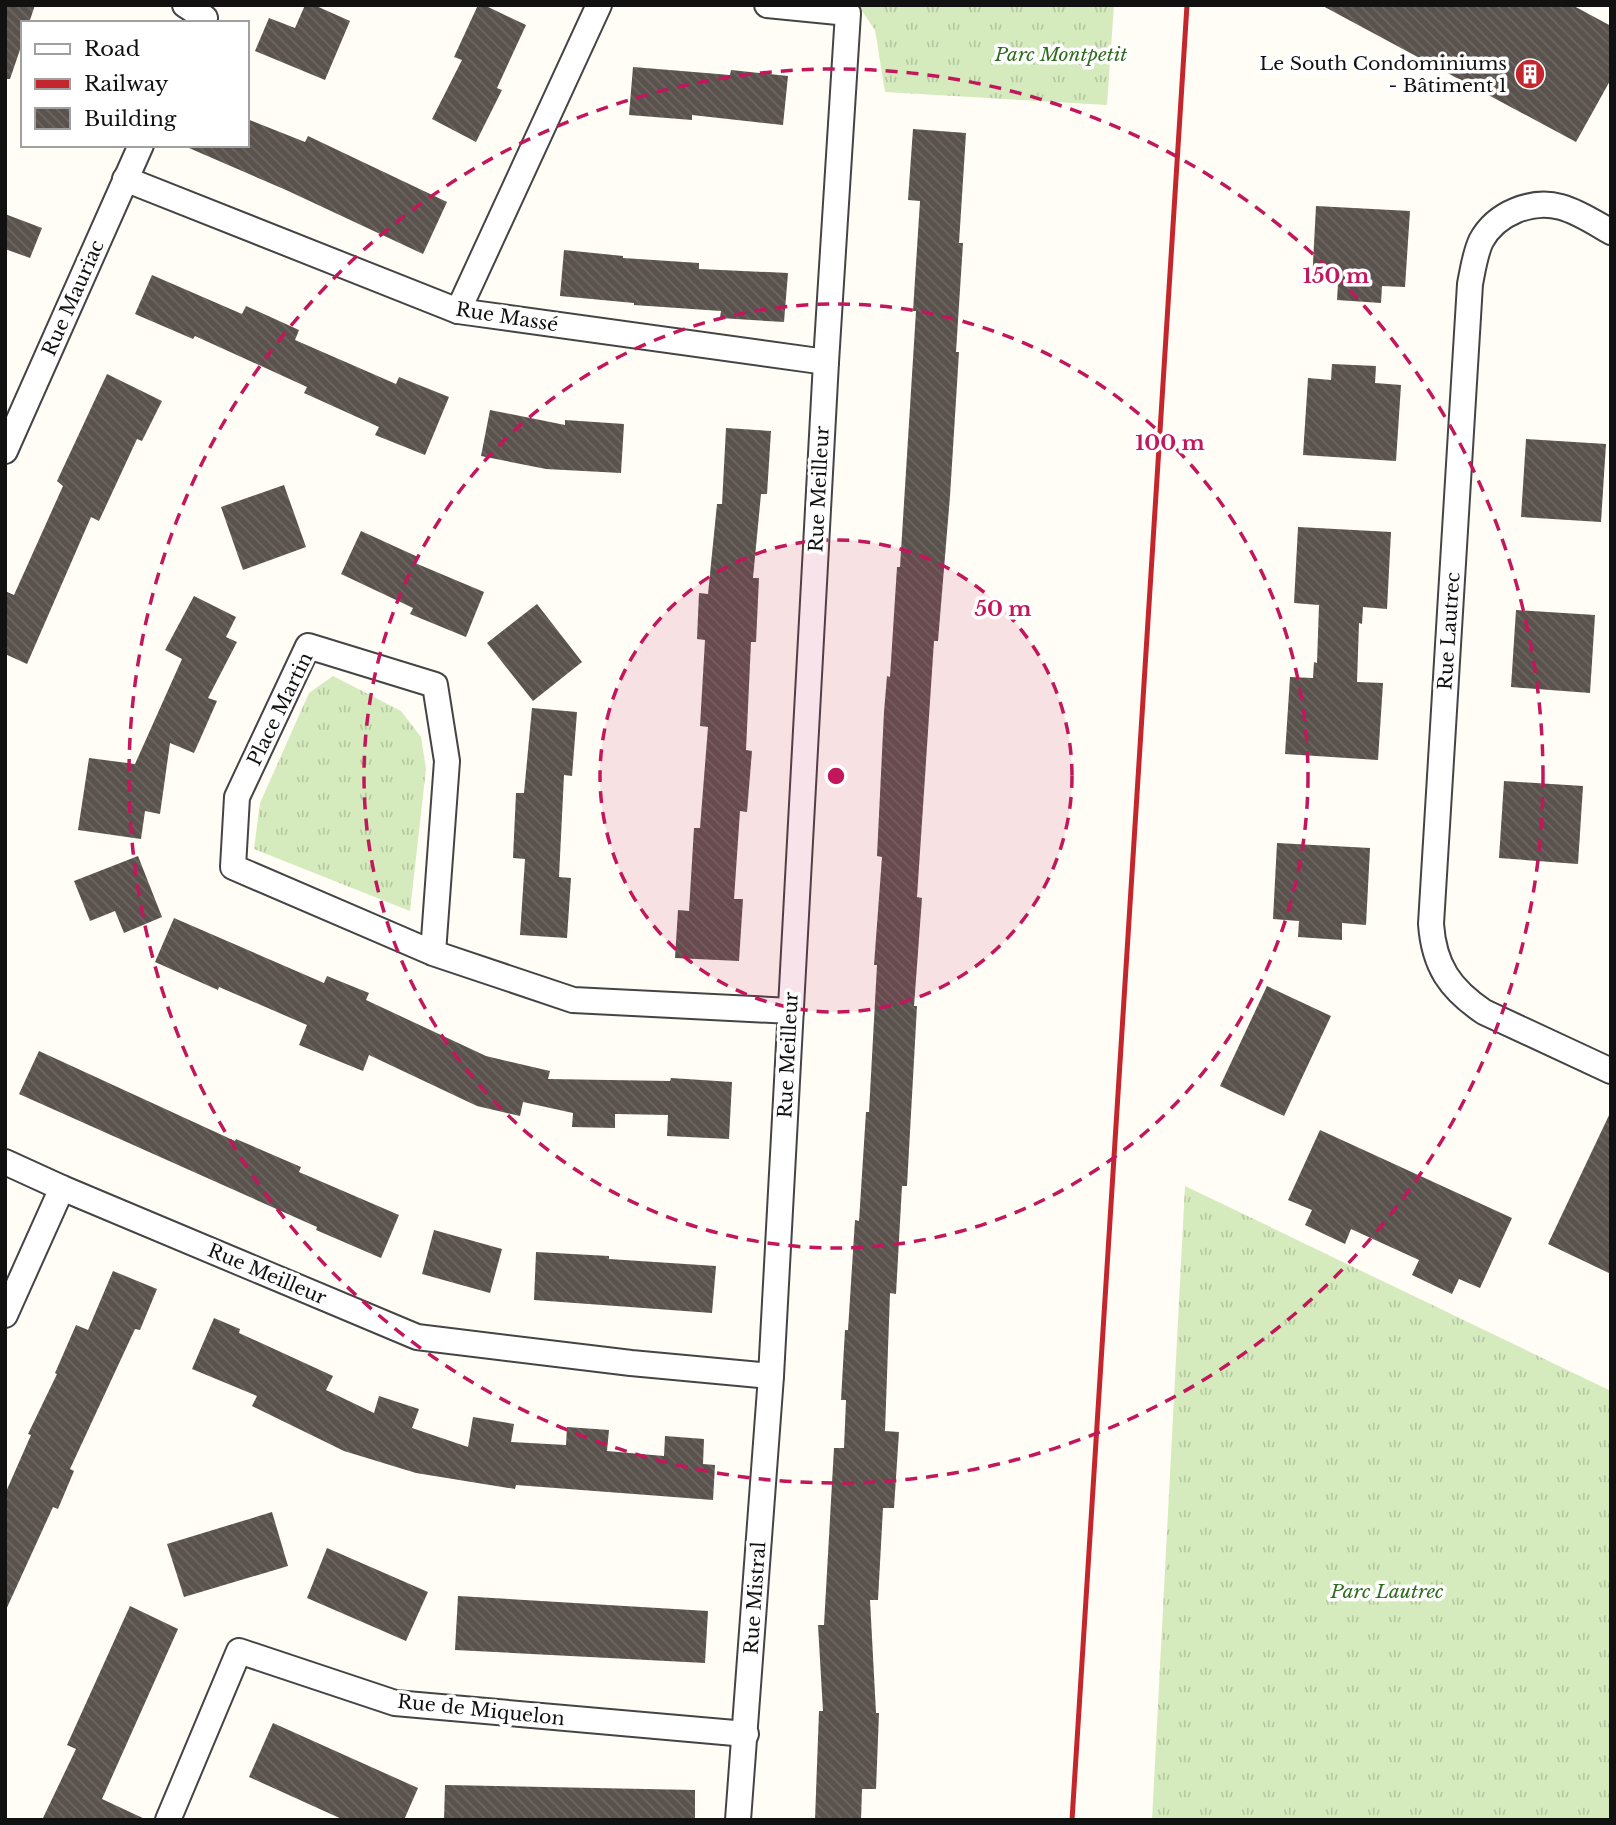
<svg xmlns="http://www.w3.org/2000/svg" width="1616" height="1825" viewBox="0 0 1616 1825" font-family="'Libre Baskerville',serif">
<defs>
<pattern id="grass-tufts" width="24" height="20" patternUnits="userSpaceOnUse" patternTransform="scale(1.75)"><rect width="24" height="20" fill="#d5ebbd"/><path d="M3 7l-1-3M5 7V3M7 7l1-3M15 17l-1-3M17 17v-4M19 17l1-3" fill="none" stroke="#b6c8a1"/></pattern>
<pattern id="building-back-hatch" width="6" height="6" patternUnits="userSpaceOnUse" patternTransform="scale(1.75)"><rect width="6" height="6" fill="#5a524d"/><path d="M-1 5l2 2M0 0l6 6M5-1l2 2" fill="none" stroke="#6d6662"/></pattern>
</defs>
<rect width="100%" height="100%" fill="#fffdf5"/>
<g fill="url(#grass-tufts)">
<path d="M858,5H1114L1107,105L885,92L875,30Z"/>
<path d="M333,676L401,711L421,737L426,769L410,911L254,849L260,803L309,693Z"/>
<path d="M1185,1186L1611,1391V1820H1152Z"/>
</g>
<g fill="url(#building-back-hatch)">
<path d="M5,5H35L29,23H23V41L10,79H5Z"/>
<path d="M305,5H314L350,21L325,80L255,51L269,18L295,28Z"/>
<path d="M478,5H484L526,25L497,88L502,90L476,142L432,119L462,60L454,57Z"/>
<path d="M1321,5H1572L1611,26V79L1576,142Z"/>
<path d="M633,67L730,75L731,70L788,76L783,125L692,115V120L629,115Z"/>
<path d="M247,119L305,142L308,136L447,202L423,254L286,190L182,145H247Z"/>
<path d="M913,129L966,133L959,243H963L956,352H959L950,496L938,641H934L917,897L922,898L914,1006H917L907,1186H902L896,1294L890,1293L885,1431L899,1432L894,1508H883L878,1600H870L876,1713H879L876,1789H862L861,1820H815L819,1711H823L818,1625H824L834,1448H844L846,1400H841L845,1330H848L855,1220L859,1221L866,1112H869L877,965H874L882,857L877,856L884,712L887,676L890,677L897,567H900L916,311H913L920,201L908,200Z"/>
<path d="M1316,206L1410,211L1405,287L1382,286L1381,303L1337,300L1338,284L1312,282Z"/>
<path d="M5,214L42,228L30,258L5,249Z"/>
<path d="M564,250L623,256V258L699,263V269L788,273L784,322L720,318L721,311L634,305V303L560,296Z"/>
<path d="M152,275L242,314L246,306L299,330L295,340L396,384L399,377L449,397L425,455L375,435L379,427L304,393L307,387L195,336L193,339L135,314Z"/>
<path d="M1332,364L1376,366L1375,383L1401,385L1396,461L1303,455L1308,378L1331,380Z"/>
<path d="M107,374L162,401L142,441L137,439L99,521L91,517L27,664L5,654V591L14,595L63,486L57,481Z"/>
<path d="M490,410L565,425V420L624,424L621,473L546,469L481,456Z"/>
<path d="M726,428L771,431L767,494H761L753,578H759L756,642H751L746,750L752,751L747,812L740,811L734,899H743L739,961L675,958L678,910L689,911L694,828H700L708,727L700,726L705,640L697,639L699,593L708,594L717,504H722Z"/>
<path d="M1526,439L1606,444L1601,522L1521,517Z"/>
<path d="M284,485L306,547L243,570L221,507Z"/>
<path d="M1298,527L1391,532L1387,609L1363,607L1362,624L1359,623L1357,682L1383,683L1378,760L1285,754L1290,677L1313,678L1314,662L1317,663L1319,605L1294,603Z"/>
<path d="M361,531L418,557L415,563L484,592L466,637L410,614L413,608L341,574Z"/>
<path d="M194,596L236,617L226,637L237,642L208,698L217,701L194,753L170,743L160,814L145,811L141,839L78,830L89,758L135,764L182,659L165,650Z"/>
<path d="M537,604L582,662L533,701L487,643Z"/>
<path d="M1516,610L1595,615L1590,693L1511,687Z"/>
<path d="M532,708L577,712L572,776L564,775L559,877L571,878L567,938L520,935L525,859L513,858L516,793H524Z"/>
<path d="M1504,781L1583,786L1578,864L1499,858Z"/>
<path d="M1277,843L1370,848L1366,925L1342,923V940L1298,937L1299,921L1273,919Z"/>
<path d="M138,856L162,917L124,933L115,911L90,921L74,881Z"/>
<path d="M174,918L324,983L327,976L369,993L366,1000L486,1056L550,1071L548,1079L670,1081L671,1078L732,1082L729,1139L667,1136L668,1115L615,1114V1128L572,1127L573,1113L523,1102L520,1116L477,1106L369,1055L363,1071L299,1045L307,1025L219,987L218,990L155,962Z"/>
<path d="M1267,986L1331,1016L1284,1116L1220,1086Z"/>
<path d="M39,1051L235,1141L236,1139L301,1167L299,1172L399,1215L381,1258L316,1230L317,1227L19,1094Z"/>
<path d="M1611,1111V1274L1548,1244Z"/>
<path d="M1320,1130L1512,1218L1480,1288L1459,1279L1452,1294L1412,1275L1419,1260L1351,1229L1345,1244L1305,1225L1312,1210L1288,1200Z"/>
<path d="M434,1230L502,1249L490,1293L422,1274Z"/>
<path d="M536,1252L609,1256V1259L716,1266L712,1313L534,1300Z"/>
<path d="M113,1271L157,1289L140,1330L135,1329L70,1469L74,1471L58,1509L53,1507L5,1612V1494L31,1435L28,1434L57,1374L55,1373L76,1325L88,1330Z"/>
<path d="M214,1318L240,1329L239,1333L333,1376L326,1390L374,1413L379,1396L419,1409L412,1428L468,1447L473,1417L514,1424L511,1442L566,1445L567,1427L609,1430L607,1451L664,1456L665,1436L704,1439L703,1464L715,1465L713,1500L516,1485L515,1489L416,1473L344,1451L252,1406L257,1396L192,1369Z"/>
<path d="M272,1512L288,1566L184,1597L167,1544Z"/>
<path d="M327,1548L428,1592L406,1641L307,1598Z"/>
<path d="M458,1596L708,1611L705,1663L455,1650Z"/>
<path d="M130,1606L178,1629L102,1799L147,1820H42L76,1749L67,1745Z"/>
<path d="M273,1723L418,1788L404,1820H344L249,1777Z"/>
<path d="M445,1785L695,1790V1820H444Z"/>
</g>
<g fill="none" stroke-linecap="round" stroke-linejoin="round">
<g stroke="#444" stroke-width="28">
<g id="street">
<path d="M185,5L205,18"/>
<path d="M125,179L458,311L826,362"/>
<path d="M1611,232C1595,223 1579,212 1561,207C1532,199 1496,213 1481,241C1475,254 1473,269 1470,284L1431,924C1434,966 1450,989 1484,1012L1611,1071"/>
<path d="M458,311L599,5"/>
<path d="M5,451L141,145"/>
<path d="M433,953L447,761L435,685L308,646L237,797L233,867L433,953L573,1000L791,1011"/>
<path d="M5,1162L62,1188L417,1337L631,1363L771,1376L826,362L848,13L767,5"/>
<path d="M5,1315L62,1188"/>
<path d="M168,1820L239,1651L395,1703L746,1734"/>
<path d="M738,1820L771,1376"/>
</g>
</g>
<use href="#street" stroke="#fff" stroke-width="24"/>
<path stroke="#c4262e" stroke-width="5" d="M1072,1820L1187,5"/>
</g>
<circle cx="836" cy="776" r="236" fill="#c2185b" fill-opacity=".12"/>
<g fill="none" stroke="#c2185b" stroke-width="3.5" stroke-dasharray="12 9">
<circle cx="836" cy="776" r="236"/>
<circle cx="836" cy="776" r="472"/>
<circle cx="836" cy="776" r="707"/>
</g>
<defs>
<g id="building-disc" transform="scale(1.575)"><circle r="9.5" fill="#c4262e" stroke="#fff"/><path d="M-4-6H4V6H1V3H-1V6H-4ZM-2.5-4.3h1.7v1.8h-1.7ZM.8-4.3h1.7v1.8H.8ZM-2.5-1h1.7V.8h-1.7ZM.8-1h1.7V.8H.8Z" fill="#fff"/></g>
</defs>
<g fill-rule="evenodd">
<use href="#building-disc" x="1530" y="74"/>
</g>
<g text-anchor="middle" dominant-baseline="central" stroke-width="7" stroke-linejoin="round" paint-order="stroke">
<g font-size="19" font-style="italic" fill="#2f6b1f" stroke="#fff">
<text x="1061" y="54">Parc Montpetit</text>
<text x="1387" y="1591">Parc Lautrec</text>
</g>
<g font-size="19" fill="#111" stroke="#fff" text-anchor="end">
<text x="1507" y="63">Le South Condominiums<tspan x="1507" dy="22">- Bâtiment 1</tspan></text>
</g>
<g font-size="19" fill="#111" stroke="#fff">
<text transform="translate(73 298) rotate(-66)">Rue Mauriac</text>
<text transform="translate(507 317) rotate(9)">Rue Massé</text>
<text transform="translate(819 489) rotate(-87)">Rue Meilleur</text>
<text transform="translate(1449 631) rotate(-86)">Rue Lautrec</text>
<text transform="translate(280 709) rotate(-64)">Place Martin</text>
<text transform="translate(788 1055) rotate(-87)">Rue Meilleur</text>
<text transform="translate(267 1274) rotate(23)">Rue Meilleur</text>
<text transform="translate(755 1598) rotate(-86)">Rue Mistral</text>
<text transform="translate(481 1710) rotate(6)">Rue de Miquelon</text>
</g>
</g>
<circle cx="836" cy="776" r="10" fill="#c2185b" stroke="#fff" stroke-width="3.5"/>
<g font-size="21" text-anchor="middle" font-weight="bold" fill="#c2185b" stroke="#fff" stroke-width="7" stroke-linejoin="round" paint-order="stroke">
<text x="1336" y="283">150 m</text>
<text x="1170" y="450">100 m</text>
<text x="1003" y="616">50 m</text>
</g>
<rect width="1616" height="1825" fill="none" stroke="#111111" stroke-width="14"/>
<rect x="21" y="21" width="228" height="126" fill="#ffffff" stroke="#a0a0a0" stroke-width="2"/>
<rect x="35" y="44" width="35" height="10" fill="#ffffff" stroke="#a0a0a0" stroke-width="2"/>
<text x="84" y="56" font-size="21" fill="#111111">Road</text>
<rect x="35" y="79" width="35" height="10" fill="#c4262e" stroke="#a0a0a0" stroke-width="2"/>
<text x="84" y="91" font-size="21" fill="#111111">Railway</text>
<rect x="35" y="108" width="35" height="21" fill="url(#building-back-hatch)" stroke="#a0a0a0" stroke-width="2"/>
<text x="84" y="126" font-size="21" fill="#111111">Building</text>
</svg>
